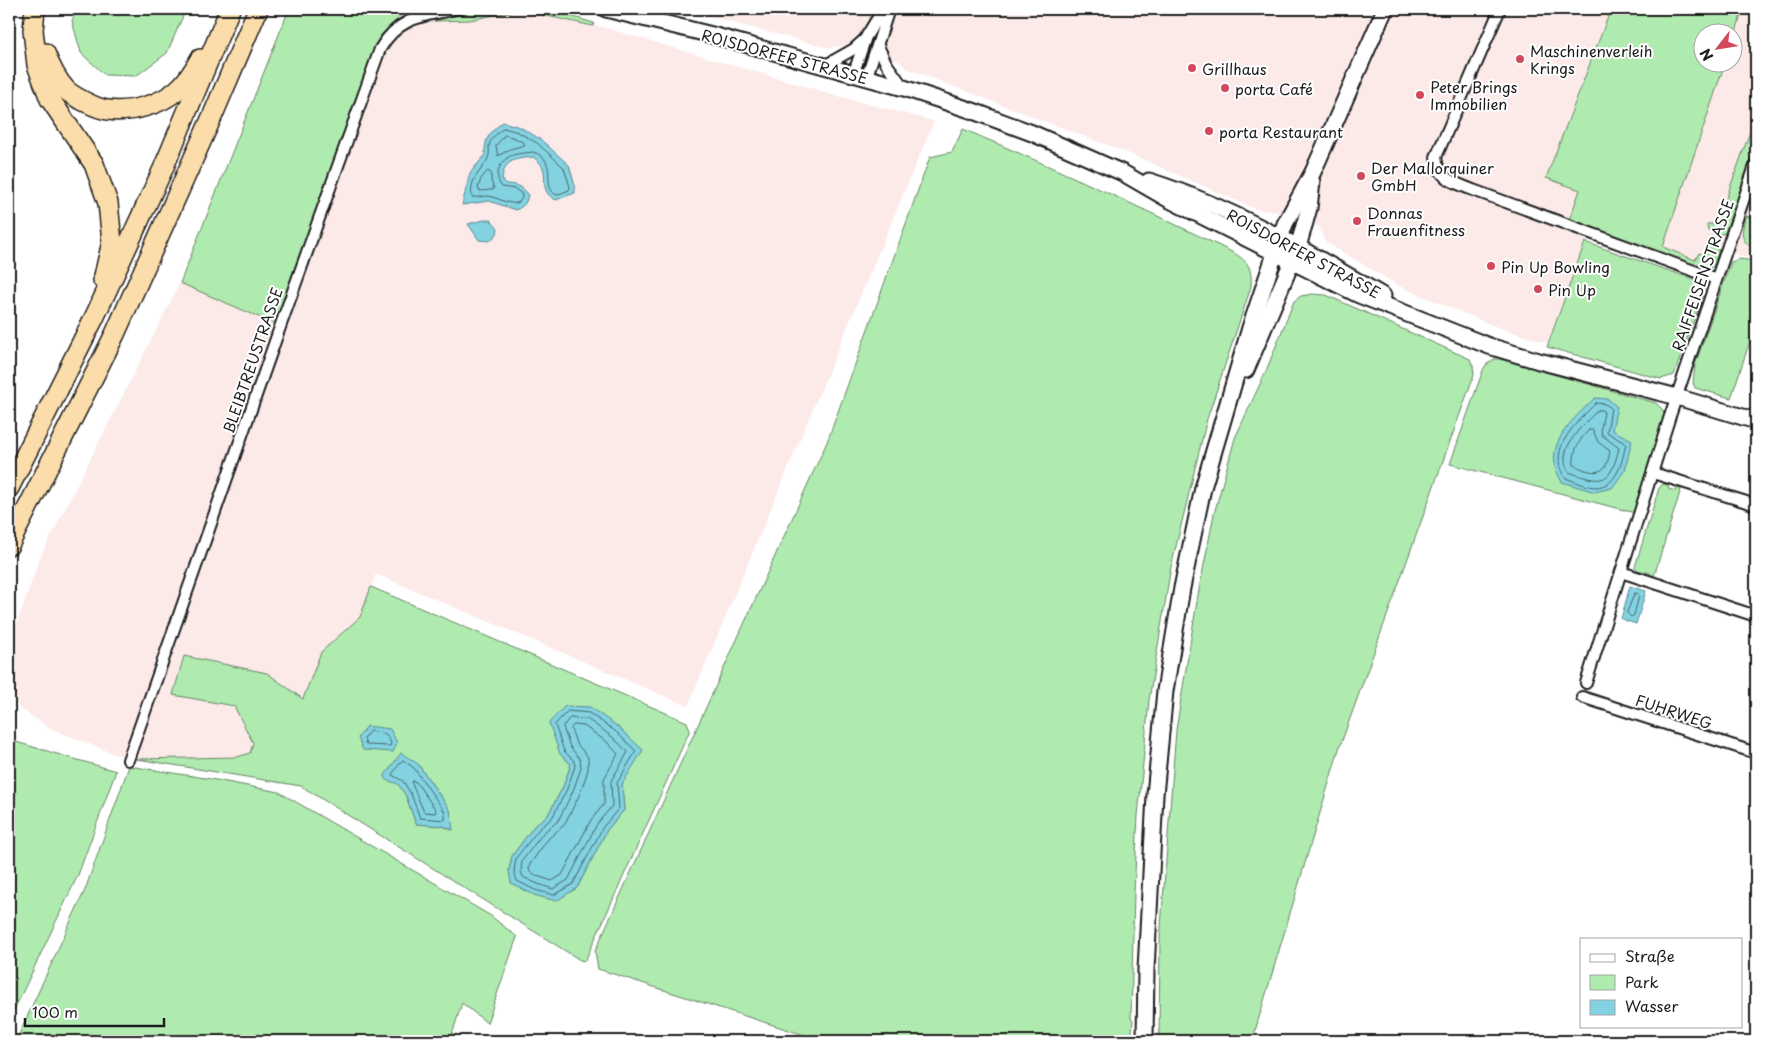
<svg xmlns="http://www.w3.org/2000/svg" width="1765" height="1050" viewBox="0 0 1765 1050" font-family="'Playpen Sans',sans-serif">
<rect width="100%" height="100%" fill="#fff"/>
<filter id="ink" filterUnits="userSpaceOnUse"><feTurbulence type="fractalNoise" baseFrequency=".02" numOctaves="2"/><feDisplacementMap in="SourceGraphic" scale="10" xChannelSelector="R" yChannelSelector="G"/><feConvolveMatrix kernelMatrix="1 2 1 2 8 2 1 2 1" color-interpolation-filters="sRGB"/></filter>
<g filter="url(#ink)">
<g fill="#fceae9">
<path d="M680,9H1611L1546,178L1580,190L1589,230L1548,343L1494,326L1401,287L1325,242L1320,227L1276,212L1256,209L1123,151L908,69L897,60L843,46L829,48Z"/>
<path d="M1743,9H1756V261L1709,246L1705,256L1695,260L1662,247L1725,63L1732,62L1733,40Z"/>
<path d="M519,10L606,28L849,99L934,121L688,706L376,574L360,617L322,652L303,699L267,673L173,695L234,706L253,743L250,753L237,757L137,759L114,754L52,729L19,708L9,689V645L40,558L180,283L275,323L375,47L386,29L395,39L412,26L434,21L470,20Z"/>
</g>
<g fill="#afeaaf" stroke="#668366" fill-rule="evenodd">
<path d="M76,9H186L167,53L136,76L105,75L81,53L72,21Z"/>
<path d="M289,9H423C399,15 388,26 375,47L275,324L180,283Z"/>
<path d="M475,9H546L594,23L593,26L519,10L470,20L434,21L465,13Z"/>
<path d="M1611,9H1743L1733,41L1732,32H1702V62L1725,63L1663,247L1695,260L1699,253L1705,255L1709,245L1719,250L1713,267L1704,269L1568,223L1580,190L1546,178Z"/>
<path d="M1756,115V146L1725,233L1719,235L1708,230L1707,224H1717Z"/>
<path d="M963,129C1055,168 1145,209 1234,253C1250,263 1252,269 1251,287L1207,419L1171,567L1149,700L1138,816L1134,892L1131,1018L1133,1020L1131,1041H823L598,969L595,951L827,442L930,157L952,152Z"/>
<path d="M1746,216L1756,219V249C1739,242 1741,232 1746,216Z"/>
<path d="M1585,242L1696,280L1702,286L1703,295L1674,375L1661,379L1547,347Z"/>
<path d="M1739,259L1756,261V323L1731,398L1695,388L1693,383L1695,365L1731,262Z"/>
<path d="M1312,294L1326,295L1470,359L1473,366L1474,375L1339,749L1252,1041H1159L1160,939L1176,730L1198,595L1214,514L1235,438L1266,371L1294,301L1301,296Z"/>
<path d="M1494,359H1499L1656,403L1662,409L1665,416L1635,513L1450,464L1483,370L1486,365Z"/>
<path d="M1663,484L1669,485L1668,489L1676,491L1677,488L1681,489L1654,576L1650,575V573L1637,570L1635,567L1659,488Z"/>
<path d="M371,587L687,722L690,730L585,961L580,960L301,786L137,759L237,757L250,753L253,743L234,706L173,695L184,656L267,673L303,699L321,652L360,617ZM560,754L628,772L622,784L624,810L607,830L577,888L509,871L512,856L535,825L548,815L563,787L571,764ZM418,764L450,810L452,830L443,826L416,824L406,796L398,783Z"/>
<path d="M9,740L116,771L78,875L9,1021Z"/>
<path d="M129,766L211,779L279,792L491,916L517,937L487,1023L462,1003L450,1041H16L85,890Z"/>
</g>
<g fill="#83d2e1" stroke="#5a8992">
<path d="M503,122L520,127L540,139L569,165L575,186V193L556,200C533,188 556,172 533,157C516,159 504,159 502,179L506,184C516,184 522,186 528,194C527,203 524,206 516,210L489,201L462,205L470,173L485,155C484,138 490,132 503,122Z"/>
<path d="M484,220H491L498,228L497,234L490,241L479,240L468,224Z"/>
<path d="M1595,398L1608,399L1617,407L1612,430L1632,440L1625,470L1612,488L1595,492L1562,482C1540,447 1571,421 1595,398Z"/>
<path d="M1630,586L1646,591L1636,624L1621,619Z"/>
<path d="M565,706L590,707L618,727L643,750L622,784L624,810L607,830L577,888L556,901L534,895L511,883L509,871L512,856L535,825L548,815L563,787L571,764L560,754L549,723Z"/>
<path d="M367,726L390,729L397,743L393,752L363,750L358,738Z"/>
<path d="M401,753L418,764L450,810L453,830L443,826L416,824L406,796L398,784L386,780L385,775Z"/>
</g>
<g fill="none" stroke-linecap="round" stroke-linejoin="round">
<g stroke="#45656b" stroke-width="1">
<path d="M504,128L518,132L537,143L556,160L564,168L570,187L569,190L557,195C540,188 560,160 533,152C526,153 519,153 513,155C499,160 493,176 502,187L515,189L522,194C522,213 498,197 488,196C483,196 477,198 472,197C469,177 481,174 488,158C490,154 489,151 489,146C490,139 498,132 504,128Z"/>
<path d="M505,135L515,138L524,143L525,145L510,149L498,156L496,146Z"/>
<path d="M488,171L491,173V181L494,189L492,190L480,191L478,188L481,179Z"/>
<path d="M1596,403L1605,404L1611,408L1607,432L1626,444C1622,461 1618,486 1596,487C1587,487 1574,481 1565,478C1546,449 1577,422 1596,403Z"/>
<path d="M1598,410H1602L1604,412L1601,428L1602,435L1619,448C1610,485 1603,484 1569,472C1554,450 1584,424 1598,410Z"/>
<path d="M1589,430H1593L1598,442L1610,451C1607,468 1603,475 1585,470C1581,468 1578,467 1574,465C1573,450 1579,440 1589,430Z"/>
<path d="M1635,593L1638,594L1639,596L1634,615L1631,617L1627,613Z"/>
<path d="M568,711L589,713L615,731L636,751L617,783L619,808L603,827L573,884L554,895L535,890L517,881L514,871L516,858L539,829L552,818L567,789L575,766L574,761L564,751L555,725Z"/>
<path d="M570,718L587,719L611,736L628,752L611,781L612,806L597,824L568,880L553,889L538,884L523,877L521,871L522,861L543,833L558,821L573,791L581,768L580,759L570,747L563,727Z"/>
<path d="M574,725L584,726L607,742L618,754L604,779V804L591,820L562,875L552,881L540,877L530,872L529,869L530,864L548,839L564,825L580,794L588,770V757L576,743L571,729Z"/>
<path d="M370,731L386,734L391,743L390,746L366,745L364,739Z"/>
<path d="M403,760L414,768L445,812V820L420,818L411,794L403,781L392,775Z"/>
<path d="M413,781L416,782L436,810L435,813L424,812L412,784Z"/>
</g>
<g stroke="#1c1c1c" stroke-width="14">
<g id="street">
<path d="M1500,9L1436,157C1438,180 1454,182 1473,190L1716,279"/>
<path d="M878,46L886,63L904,88"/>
<path d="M824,66L854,49L864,40"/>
<path d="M853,75L866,37L883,9"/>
<path d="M866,79L889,9"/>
<path d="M1653,473L1756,505"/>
<path d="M1621,572L1756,616"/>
<path d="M1586,683L1670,416L1756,163"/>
<path d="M1582,697L1756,753"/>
<path d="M128,760L279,330L380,49C398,17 423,16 456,9"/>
</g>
</g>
<g stroke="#1c1c1c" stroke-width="19">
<g id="secondary">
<path d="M606,9L712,35L904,88L973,111L1032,133L1123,173L1168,199L1359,295L1489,346L1539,361L1677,397L1756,421"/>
<path d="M1149,181C1232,207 1308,252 1383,296"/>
<path d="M1246,370L1298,247L1309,208L1312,182"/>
<path d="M1145,1041L1146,970L1155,795L1165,691L1182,588L1203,488L1250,328L1285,224L1313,172L1385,9"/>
</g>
</g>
<g stroke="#1c1c1c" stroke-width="22">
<g id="highway">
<path d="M35,9L33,30L37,65L50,99L94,164L108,203L112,242L103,280"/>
<path d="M45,53C50,66 56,79 66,90C74,97 97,109 108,110C129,113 161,105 177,90C187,82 194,70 200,59"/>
<path d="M9,488L95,316L163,169L230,9"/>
<path d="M9,545L115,334L212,117L258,9"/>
</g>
</g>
<use href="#street" stroke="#fff" stroke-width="10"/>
<use href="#secondary" stroke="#fff" stroke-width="15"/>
<use href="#highway" stroke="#fbddab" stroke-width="19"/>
</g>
</g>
<g fill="#d1495b" stroke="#fff" stroke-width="2">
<circle cx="1520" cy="59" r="5"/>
<circle cx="1192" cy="68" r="5"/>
<circle cx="1225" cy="88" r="5"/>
<circle cx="1420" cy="95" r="5"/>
<circle cx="1209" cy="131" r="5"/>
<circle cx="1361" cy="176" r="5"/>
<circle cx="1357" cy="221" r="5"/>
<circle cx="1491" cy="266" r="5"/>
<circle cx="1538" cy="289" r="5"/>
</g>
<g text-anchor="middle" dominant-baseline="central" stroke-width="4" stroke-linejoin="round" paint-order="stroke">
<g font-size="15" fill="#1c1c1c" stroke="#fff" text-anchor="start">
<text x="1530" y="50">Maschinenverleih<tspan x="1530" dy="17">Krings</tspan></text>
<text x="1202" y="68">Grillhaus</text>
<text x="1430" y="86">Peter Brings<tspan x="1430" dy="17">Immobilien</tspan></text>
<text x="1235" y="88">porta Café</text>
<text x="1219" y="131">porta Restaurant</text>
<text x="1371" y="167">Der Mallorquiner<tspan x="1371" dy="17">GmbH</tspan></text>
<text x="1367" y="212">Donnas<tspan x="1367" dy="17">Frauenfitness</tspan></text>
<text x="1501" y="266">Pin Up Bowling</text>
<text x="1548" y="289">Pin Up</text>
</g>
<g font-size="15" fill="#1c1c1c" stroke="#fff">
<text transform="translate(785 56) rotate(15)">ROISDORFER STRASSE</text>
<text transform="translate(1304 253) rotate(28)">ROISDORFER STRASSE</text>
<text transform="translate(1702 275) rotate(-71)">RAIFFEISENSTRASSE</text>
<text transform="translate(252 360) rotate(-71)">BLEIBTREUSTRASSE</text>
<text transform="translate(1674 711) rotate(18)">FUHRWEG</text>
</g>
</g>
<rect width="1765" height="1050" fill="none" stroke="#fff" stroke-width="30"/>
<rect x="15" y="15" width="1735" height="1020" fill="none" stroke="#1c1c1c" stroke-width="2" filter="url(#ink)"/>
<rect x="1580" y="938" width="162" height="90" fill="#ffffff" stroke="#a4a4a4"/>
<rect x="1590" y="954" width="25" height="8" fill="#ffffff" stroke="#a4a4a4"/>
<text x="1625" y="962" font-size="15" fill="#1c1c1c">Straße</text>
<rect x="1590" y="975" width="25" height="15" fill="#afeaaf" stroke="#a4a4a4"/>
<text x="1625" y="988" font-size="15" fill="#1c1c1c">Park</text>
<rect x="1590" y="1000" width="25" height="15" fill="#83d2e1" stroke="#a4a4a4"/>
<text x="1625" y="1012" font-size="15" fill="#1c1c1c">Wasser</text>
<g transform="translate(1718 48) rotate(239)"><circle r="24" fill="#ffffff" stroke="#a4a4a4"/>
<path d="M0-4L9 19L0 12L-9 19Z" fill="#d1495b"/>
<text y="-8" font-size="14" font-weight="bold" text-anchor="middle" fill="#1c1c1c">N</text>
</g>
<path d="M25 1018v8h139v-8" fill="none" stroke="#1c1c1c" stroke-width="2.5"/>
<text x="32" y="1018" font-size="15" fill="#1c1c1c" stroke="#ffffff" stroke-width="4" paint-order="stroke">100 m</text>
</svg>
